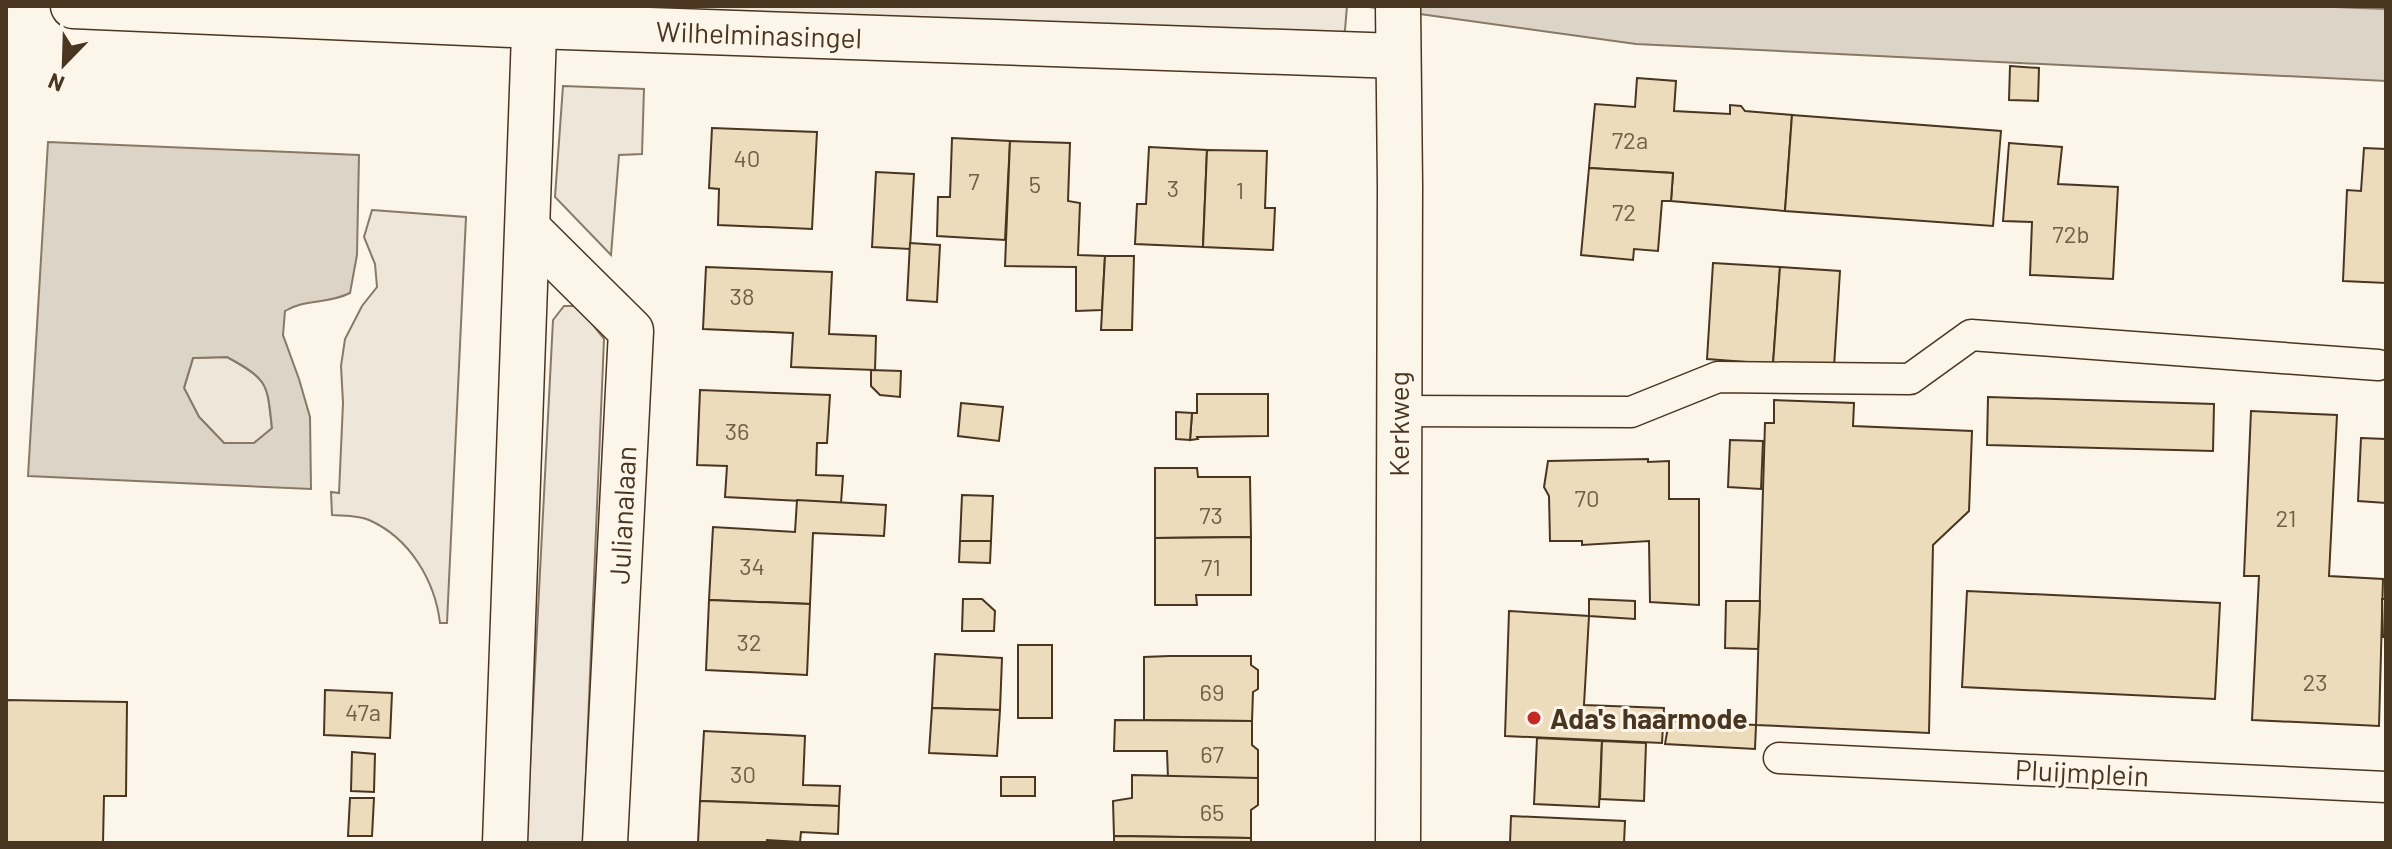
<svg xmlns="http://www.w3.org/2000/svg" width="2392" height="849" viewBox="0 0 2392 849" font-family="Barlow,sans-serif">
<rect width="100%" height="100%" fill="#fbf6e9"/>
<g fill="#ede6d9" stroke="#887966" stroke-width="2">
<path d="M594,6H1347L1344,42L594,15Z"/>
<path d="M563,86L644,89L642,154L619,155L611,255L555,197Z"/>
<path d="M372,210L466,217L447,623H440C435,581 410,538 369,520C357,515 344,516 332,515L331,492L339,493L343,403L341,366L345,339L362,306L377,287L375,264L364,237Z"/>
<path d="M564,306H578L604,339L583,843H526L553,320Z"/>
<path d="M227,357C269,381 267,382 272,429L254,443H224L199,417L184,388L193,358Z"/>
</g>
<g fill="#dcd4c6" stroke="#887966" stroke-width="2" fill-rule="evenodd">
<path d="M1362,6H2309L2386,9V81L1636,44Z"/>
<path d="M48,142L359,155L357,255L350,293C329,304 304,299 285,311L283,335L299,379L310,417L311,489L28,476ZM227,357C269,380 267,383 272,428L254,443H224L199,417L184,388L193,358Z"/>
</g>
<g fill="#ecdcbc" stroke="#4a3520" stroke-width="2">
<path d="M2010,66L2039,68L2038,101L2009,100Z"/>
<path d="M1637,78L1676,81L1674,111L1730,114V105L1741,106L1745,111L1792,115L1785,211L1671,201L1673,173L1589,168L1595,104L1635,107Z"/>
<path d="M1792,115L2001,131L1993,226L1785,211Z"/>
<path d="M712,128L817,132L812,229L718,225L719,189L709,188Z"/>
<path d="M952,138L1010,141L1005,240L937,236L938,197H950Z"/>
<path d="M1010,141L1070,143L1068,201L1080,203L1078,255L1105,256L1102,310L1076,311V267L1005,266Z"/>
<path d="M2009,143L2062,147L2058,184L2118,187L2113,279L2030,275L2032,222L2003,221Z"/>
<path d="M1149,147L1207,150L1203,247L1135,244L1137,204H1146Z"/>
<path d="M2364,148L2386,149V283L2343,281L2347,190L2361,191Z"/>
<path d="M1207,150L1267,151L1265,208H1275L1273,250L1203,247Z"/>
<path d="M1589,168L1673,173L1671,201H1662L1658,251L1634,249L1633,260L1581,255Z"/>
<path d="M876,172L914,174L910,249L872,247Z"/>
<path d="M910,243L940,245L937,302L907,300Z"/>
<path d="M1105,256H1134L1132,330H1101Z"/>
<path d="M1713,263L1780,267L1773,364L1707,359Z"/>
<path d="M706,267L832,272L829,334L876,336L875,370L791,367L793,333L703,329Z"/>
<path d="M1780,267L1840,271L1834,367L1773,364Z"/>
<path d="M871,370L901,371L900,397L880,395L871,386Z"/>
<path d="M700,390L830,395L827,443H817L816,475L843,476L841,503L725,497L727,466L697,465Z"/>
<path d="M1197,394H1268V436L1197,437L1198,439L1190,440L1192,413H1197Z"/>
<path d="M1988,397L2214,404L2213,451L1987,445Z"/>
<path d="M1774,400L1854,403L1853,426L1972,431L1969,511L1933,545L1929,733L1756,725L1765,423H1774Z"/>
<path d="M961,403L1003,407L999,441L958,436Z"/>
<path d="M2251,411L2337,415L2329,576L2383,579L2379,726L2252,720L2259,576H2244Z"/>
<path d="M1176,412L1192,413L1190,440L1176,439Z"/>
<path d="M2361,438L2386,439V503L2358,501Z"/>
<path d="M1730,440L1763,441L1761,489L1728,487Z"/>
<path d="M1648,459V462L1669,461V499H1699V605L1650,602L1649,541L1582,545V541H1550L1549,496L1544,487L1548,461Z"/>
<path d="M1155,468H1197L1198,477H1250L1251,537L1155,538Z"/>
<path d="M962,495L993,496L991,541H960Z"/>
<path d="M797,500L886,505L884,536L813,533L810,604L709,600L713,527L795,532Z"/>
<path d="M1251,537V595H1196L1197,605H1155V538Z"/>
<path d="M960,541H991L990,563L959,562Z"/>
<path d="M1967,591L2220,603L2215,699L1962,687Z"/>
<path d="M963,599H982L995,611L994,631H962Z"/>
<path d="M1589,599L1635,601V619L1589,616Z"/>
<path d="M2382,599H2386V637H2383Z"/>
<path d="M709,600L810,604L807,675L706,670Z"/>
<path d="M1726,601H1760L1758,649L1725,648Z"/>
<path d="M1509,611L1589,616L1584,705L1664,708L1662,743L1505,736Z"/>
<rect x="1018" y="645" width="34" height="73"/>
<path d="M935,654L1002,658L1000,710L932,708Z"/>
<path d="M1169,656H1251V665L1258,670V689L1253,692L1252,721L1144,720V657Z"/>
<path d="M325,690L392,693L390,738L324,735Z"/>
<path d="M6,700L127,702L126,796H104L103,843H6Z"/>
<path d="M932,708L1000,710L997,756L929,753Z"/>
<path d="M1115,720L1252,721V745L1258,750V778H1168L1167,751H1114Z"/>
<path d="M1669,721L1756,725L1755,749L1665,744Z"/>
<path d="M704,731L805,736L803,785L840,786L839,806L700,801Z"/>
<path d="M1537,738L1602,741L1599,807L1534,804Z"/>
<path d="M1602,741L1646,743L1644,801L1600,799Z"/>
<path d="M352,752L375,754L374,792L351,791Z"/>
<path d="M1132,775L1258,778V805L1251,810V838L1114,836L1113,801L1132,798Z"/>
<rect x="1001" y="777" width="34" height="19"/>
<path d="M350,798H374L372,836H348Z"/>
<path d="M700,801L839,806L838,834L801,832L800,842L767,840V843H698Z"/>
<path d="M1511,816L1625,821L1624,843H1510Z"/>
<path d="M1114,836L1251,838V843H1114Z"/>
</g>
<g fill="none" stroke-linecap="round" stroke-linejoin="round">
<g stroke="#4a3520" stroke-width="33">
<g id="service">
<path d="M1398,411L1631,412L1718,377L1910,379L1971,335L2378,365"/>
<path d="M1779,758L2386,787"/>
</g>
</g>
<g stroke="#4a3520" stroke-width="47">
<g id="minor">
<path d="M73,6L535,26L1397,56"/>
<path d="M1398,6L1400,186L1398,843"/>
<path d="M529,230L631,331L605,843"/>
<path d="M505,843L535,6"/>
</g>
</g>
<use href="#service" stroke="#fbf6e9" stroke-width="30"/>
<use href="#minor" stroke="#fbf6e9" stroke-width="44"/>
</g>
<circle fill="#c62828" stroke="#fbf6e9" stroke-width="3" cx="1534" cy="718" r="8"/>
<g text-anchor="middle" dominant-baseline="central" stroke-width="6" stroke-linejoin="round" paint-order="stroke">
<g font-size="24" fill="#725f47">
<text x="1630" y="139">72a</text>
<text x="747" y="157">40</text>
<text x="974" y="180">7</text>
<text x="1035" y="183">5</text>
<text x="1173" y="187">3</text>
<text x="1240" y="189">1</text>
<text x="1624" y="211">72</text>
<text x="2071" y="233">72b</text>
<text x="742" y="295">38</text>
<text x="737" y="430">36</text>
<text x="1587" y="497">70</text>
<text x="1211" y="514">73</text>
<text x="2286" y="517">21</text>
<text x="752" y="565">34</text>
<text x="1211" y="566">71</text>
<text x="749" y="641">32</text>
<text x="2315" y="681">23</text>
<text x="1212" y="691">69</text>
<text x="363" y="711">47a</text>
<text x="1212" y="753">67</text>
<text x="743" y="773">30</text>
<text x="1212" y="811">65</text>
</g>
<g font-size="28" fill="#4a3520" stroke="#fbf6e9">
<text transform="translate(759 34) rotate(2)">Wilhelminasingel</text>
<text transform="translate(1398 424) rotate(-90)">Kerkweg</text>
<text transform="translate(622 515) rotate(-87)">Julianalaan</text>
<text transform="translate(2082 772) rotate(3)">Pluijmplein</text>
</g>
<g font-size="28" font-weight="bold" fill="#4a3520" stroke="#fbf6e9" text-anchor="start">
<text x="1550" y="718">Ada's haarmode</text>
</g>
</g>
<rect width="2392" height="849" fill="none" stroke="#4a3520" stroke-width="16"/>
<g transform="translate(64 64) rotate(203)" stroke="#fbf6e9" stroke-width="6" paint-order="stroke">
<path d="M0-6L14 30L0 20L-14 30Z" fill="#4a3520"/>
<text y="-12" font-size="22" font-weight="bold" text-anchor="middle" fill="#4a3520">N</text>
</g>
</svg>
